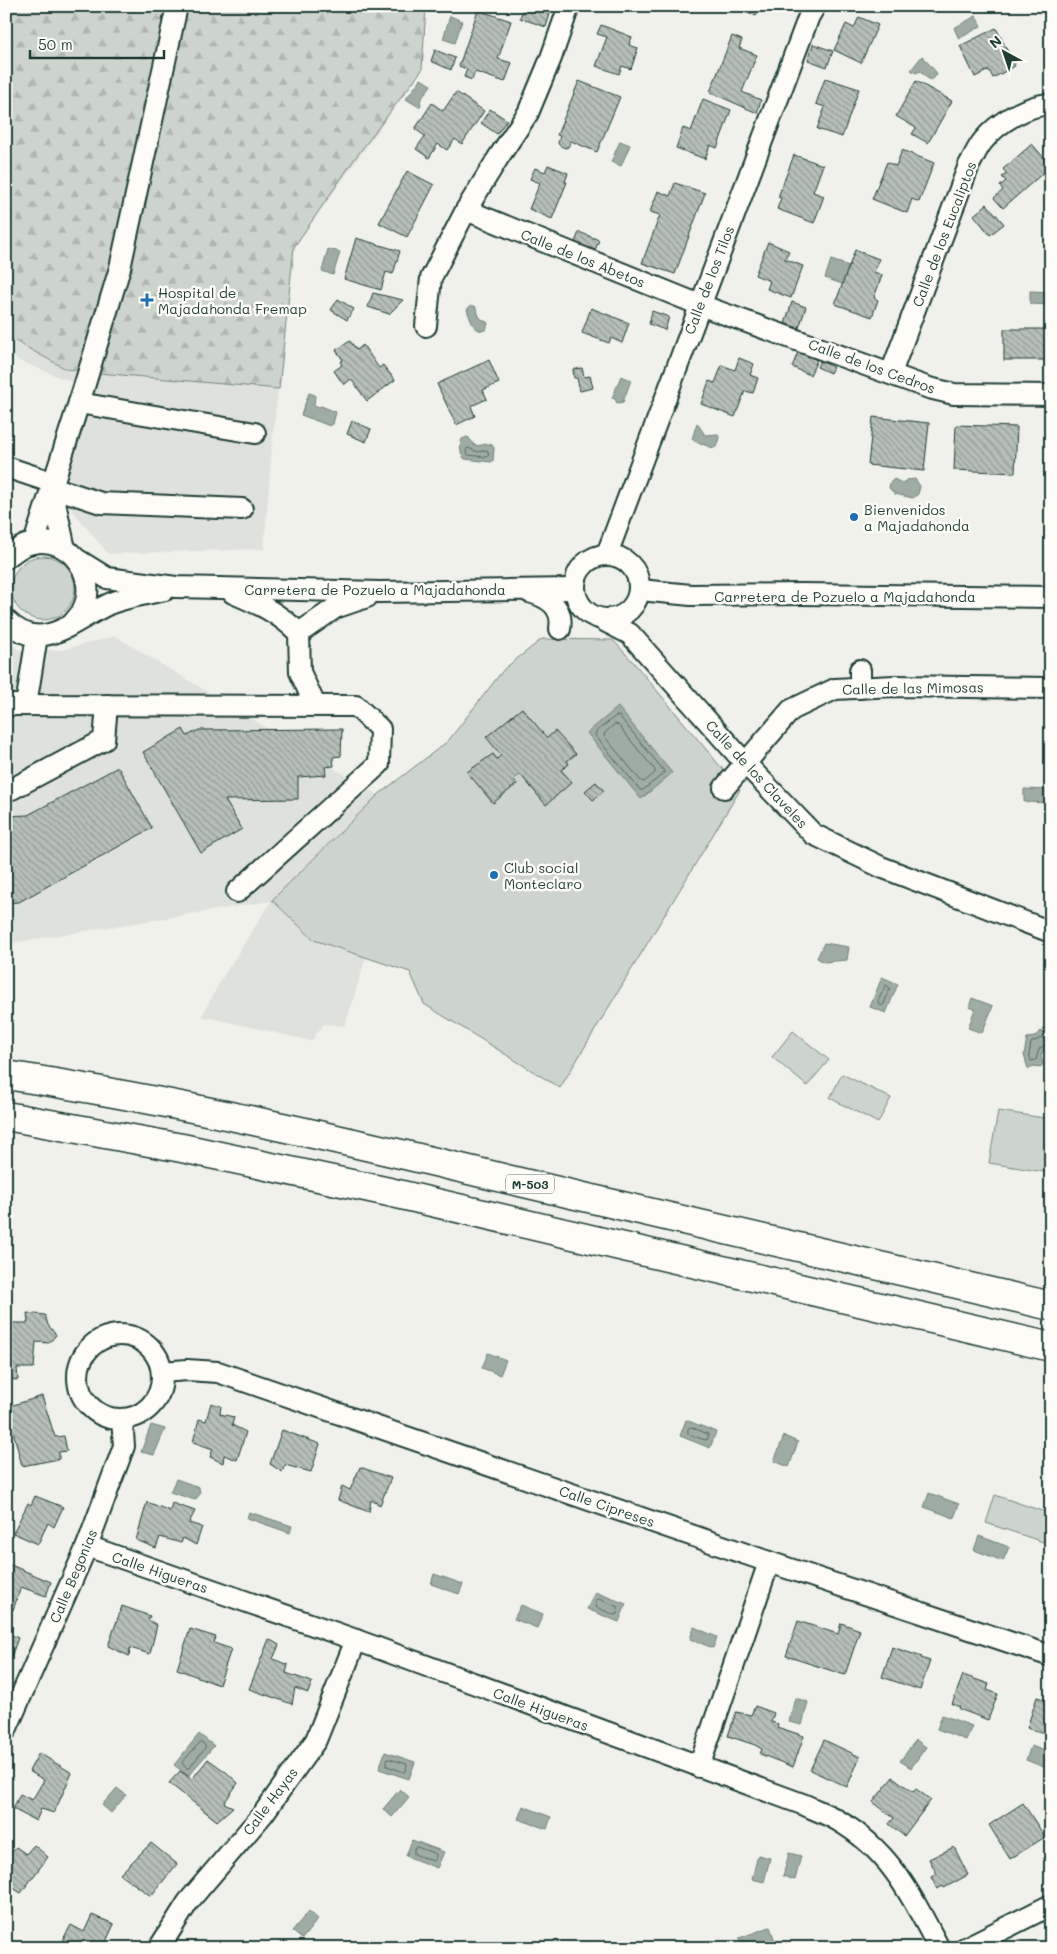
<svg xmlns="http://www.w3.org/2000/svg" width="1057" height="1954" viewBox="0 0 1057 1954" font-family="Mali,sans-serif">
<defs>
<pattern id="forest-firs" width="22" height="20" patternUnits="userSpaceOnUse" patternTransform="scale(1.25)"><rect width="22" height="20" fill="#cdd3cd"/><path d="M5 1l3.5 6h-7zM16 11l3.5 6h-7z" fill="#b0b6b1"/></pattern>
<pattern id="building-back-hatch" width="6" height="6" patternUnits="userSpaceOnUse" patternTransform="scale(1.25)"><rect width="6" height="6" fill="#b6bfb8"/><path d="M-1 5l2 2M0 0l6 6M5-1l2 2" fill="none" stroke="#939c96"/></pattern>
</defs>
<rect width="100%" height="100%" fill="#f0f1eb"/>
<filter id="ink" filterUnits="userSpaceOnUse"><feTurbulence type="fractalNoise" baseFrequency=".02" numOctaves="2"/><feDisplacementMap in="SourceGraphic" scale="10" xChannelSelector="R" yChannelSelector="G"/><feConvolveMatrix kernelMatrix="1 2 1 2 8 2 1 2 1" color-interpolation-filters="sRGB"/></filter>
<g filter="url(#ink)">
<g fill="#dfe2dc">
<path d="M6,6H426L422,70L294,247L273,435L264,549L108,554L64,500L84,387L20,361L6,353Z"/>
<path d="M115,636L378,795L272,900L314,940L366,957L345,1026L324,1024L311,1041L202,1016L222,978L271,901L6,944V641L19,650H61Z"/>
</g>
<path fill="url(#forest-firs)" stroke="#768880" d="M6,6H426L422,70L356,157L294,247L279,389L99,373L66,369L6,336Z"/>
<g fill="#cdd3cd" stroke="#768880">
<circle cx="43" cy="588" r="32"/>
<path d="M542,639L613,640L634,663L740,790L560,1088L424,1004L410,972L314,940L272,900L378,795L448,741L504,669Z"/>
<path d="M793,1031L829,1060L807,1086L772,1057Z"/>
<path d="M842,1074L891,1098L878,1123L830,1098Z"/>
<path d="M998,1111L1051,1119V1173L989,1163Z"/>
<path d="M995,1495L1051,1514V1530L1046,1543L986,1523Z"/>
</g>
<g fill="#9faca4" stroke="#6c8077">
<path d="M450,16L462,21L455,43L443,39Z"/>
<path d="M976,16L981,26L959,39L954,28Z"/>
<path d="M922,56L936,72L937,75L931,80L927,78L920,71L916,73L911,70Z"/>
<path d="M421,79L431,85L420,101L421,105L419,107L406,99Z"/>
<path d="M620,141L630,145L621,166L611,162Z"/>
<path d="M328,249L340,252L333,275L322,271Z"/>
<path d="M831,260L849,266L842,284L825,278Z"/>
<path d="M1030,291L1051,292V305L1030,304Z"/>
<path d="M470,306H475L480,318L488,323L486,330C473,333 471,320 467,310Z"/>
<path d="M621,376L631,380L623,402L617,403L615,399L612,398Z"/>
<path d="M309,393L315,395L314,405L319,407L321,406L336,412L333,424L330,426L301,415Z"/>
<path d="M697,423L705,435L718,434L719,438L716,447L713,448L694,441L692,439Z"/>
<path d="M467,437L469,438L474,445C481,447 486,442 492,445L494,448L493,461L491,462L465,459C460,454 459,445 462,439Z"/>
<path d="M894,479L902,483L907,480L915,479L920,486L918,494L913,498L895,494L889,488L890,483Z"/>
<path d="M618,707L672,773L641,799L587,733Z"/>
<path d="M1024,789L1051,790V803L1024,802Z"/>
<path d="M824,943L849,947L847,960L824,962L817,958Z"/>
<path d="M882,977L898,984L886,1013L870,1007Z"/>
<path d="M972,998L993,1006L982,1033L968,1028L975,1009L969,1007Z"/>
<path d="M1041,1031L1051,1036V1047L1043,1051L1041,1056L1043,1064L1041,1067L1033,1066L1028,1069L1024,1055L1027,1038L1034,1037Z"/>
<path d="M488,1353L506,1360L500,1375L482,1368Z"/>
<path d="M686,1420L716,1432L710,1448L680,1436Z"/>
<path d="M151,1425L165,1429L154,1455L141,1452Z"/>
<path d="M784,1436L798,1442L789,1467L774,1461Z"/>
<path d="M176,1479L199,1487L200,1494L195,1500L170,1492Z"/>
<path d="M929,1493L959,1504L954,1518L924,1507Z"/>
<path d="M249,1512L292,1526L290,1533L247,1518Z"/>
<path d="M979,1536L1009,1547L1003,1561L974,1550Z"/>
<path d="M434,1574L463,1584L459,1594L431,1584Z"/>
<path d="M595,1592L626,1604L619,1622L587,1609Z"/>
<path d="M521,1605L543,1614L537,1628L514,1619Z"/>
<path d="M694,1627L717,1637L713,1648L690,1639Z"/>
<path d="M795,1698L808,1702L802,1725L789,1722Z"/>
<path d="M942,1715L972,1726L966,1740L937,1729Z"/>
<path d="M199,1734L214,1746L188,1776L174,1765Z"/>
<path d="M916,1740L926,1747L911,1768L900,1761Z"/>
<path d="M1031,1746L1051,1753V1770L1026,1760Z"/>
<path d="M385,1752L415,1762L409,1779L379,1769Z"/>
<path d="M117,1788L126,1795L111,1813L102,1805Z"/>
<path d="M400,1789L409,1797L392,1817L383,1809Z"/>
<path d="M523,1806L551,1817L547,1829L518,1819Z"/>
<path d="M412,1840L444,1852L437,1868L406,1856Z"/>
<path d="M789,1853L801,1856L795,1880L783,1876Z"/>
<path d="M758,1855L770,1858L764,1882L752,1879Z"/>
<path d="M309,1911L318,1919L302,1939L292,1931Z"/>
<path d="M770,1927L775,1941L756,1948H743L739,1938Z"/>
</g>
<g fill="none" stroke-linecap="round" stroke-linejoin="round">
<g stroke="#526961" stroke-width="1">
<path d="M468,448L478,452L487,450L489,455L486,457L468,455L466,451Z"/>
<path d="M616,716H619L664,771L663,774L643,790H640L595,735L596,732Z"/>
<path d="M615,724L618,725L655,770V773L644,782L641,781L604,736L605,733Z"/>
<path d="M886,985L890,988L884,1004L881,1006L878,1002Z"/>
<path d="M1042,1038L1047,1040L1048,1043L1039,1049L1036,1060L1031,1061L1029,1055L1031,1043Z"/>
<path d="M691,1427L708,1434V1439L705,1440L688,1434V1429Z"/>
<path d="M599,1599L618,1607L617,1614L614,1615L596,1607V1600Z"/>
<path d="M201,1742L205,1745V1748L189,1768H186L182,1763Z"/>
<path d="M390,1759L407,1764L406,1771L404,1772L387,1766V1760Z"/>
<path d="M417,1847L436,1854L435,1860L433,1861L414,1854V1848Z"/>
</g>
</g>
<g fill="url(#building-back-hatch)" stroke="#1f3d34">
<path d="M524,6L550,14L546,27L520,18Z"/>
<path d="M734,6H761L756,16Z"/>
<path d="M478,10L511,21L498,59L512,63L505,82L475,72L472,80L464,77L467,69L459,66Z"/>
<path d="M859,17L878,25L861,63L834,50L846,24L854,28Z"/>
<path d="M601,25L632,37L629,45L638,48L631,69L622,66L619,74L596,66L607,37L597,34Z"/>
<path d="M996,28L1015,66L993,78L989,70L975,77L960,46Z"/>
<path d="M732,36L742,40L739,48L757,55L742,92L761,100L757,113L710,92Z"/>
<path d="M813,44L833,51L827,67L808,60Z"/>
<path d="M435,50L455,58L451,70L431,61Z"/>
<path d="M825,78L859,89L842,137L817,129L825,107L816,104Z"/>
<path d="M579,81L620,97L597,152L571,141L568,147L565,148L559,145L558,143L560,136L557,135Z"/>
<path d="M916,81L952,101L928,143L912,134L916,128L896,116Z"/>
<path d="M456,92L484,111L462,144L455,139L447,150L438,144L429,158L416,149L425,136L415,129L432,103L443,111Z"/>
<path d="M703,99L731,110L717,148L710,145L705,159L676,148L683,128L691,131Z"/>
<path d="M490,109L507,120L497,134L481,123Z"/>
<path d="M1032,144L1051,166L1003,208L994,198L1003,190L1000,186L1006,181L1002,177L1007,174L1003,169Z"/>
<path d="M902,150L934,163L919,202L912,199L907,213L872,199L887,162L896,166Z"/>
<path d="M794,155L823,165L813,192L824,196L814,223L777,209L781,198L778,197Z"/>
<path d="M548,165L568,173L565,182H567L552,219L529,209L540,183L530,179L535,168L545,172Z"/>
<path d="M407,171L434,185L407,237L379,223Z"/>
<path d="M675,183L705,193L675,274L642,263L660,215L650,212L658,191L670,196Z"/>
<path d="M987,204L1004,224L990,235L974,215Z"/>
<path d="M579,232L599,240L594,253L574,245Z"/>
<path d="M356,238L400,251L393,274L386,272L381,290L344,279Z"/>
<path d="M768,242L789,251L785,259L803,266L791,298L767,289L770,281L755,275Z"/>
<path d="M855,250L879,259L874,272L882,275L874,298L878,300L872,317L835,304Z"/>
<path d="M373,293L403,300L389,314L368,307Z"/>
<path d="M338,299L354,309L347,320L331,310Z"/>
<path d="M792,302L806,307L799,328L785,324Z"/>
<path d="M591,308L629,323L622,343L611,338L609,343L582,333Z"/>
<path d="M652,311L669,317L665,330L649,324Z"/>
<rect x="1004" y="329" width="43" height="31"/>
<path d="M350,341L357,350L363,345L379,368L383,365L395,380L367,401L351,379L344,385L334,371L342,365L340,362L343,360L336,350Z"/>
<path d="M798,352L817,360L810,375L792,367Z"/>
<path d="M739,358L754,364L750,375L758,378L753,393L745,391L735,417L701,404L709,381L715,383L722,365L735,370Z"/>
<path d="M489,360L499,383L483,390L487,399L471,406L475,416L456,425L437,384Z"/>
<path d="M820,361L833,367L830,373L817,367Z"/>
<path d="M582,368L584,377L590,376L593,388L580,391L577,378H574L573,369Z"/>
<path d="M873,417L929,423L924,471L868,465Z"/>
<path d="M352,421L371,429L366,442L347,434Z"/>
<path d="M956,425L1017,427L1015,473L954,470Z"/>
<path d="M522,708L547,738L555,731L576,754L567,761L569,764L561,770L572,782L546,805L520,774L513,780L517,784L493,803L467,772L493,754L497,759L501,755L486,737Z"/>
<path d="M183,729L187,736L199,730L342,729L341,756L333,757L334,766L325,767L326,775L298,777V799L225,800L242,829L201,853L143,752Z"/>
<path d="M118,767L152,828L19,902L6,903V816L28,815Z"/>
<path d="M596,782L604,791L593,800L585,791Z"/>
<path d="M27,1313L45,1315L48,1325L56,1335L49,1343L36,1342L34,1368H17L18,1380L6,1379V1323H28Z"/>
<path d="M42,1396L55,1437L64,1436L67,1451L59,1452V1459L22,1466L7,1407Z"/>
<path d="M211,1403L221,1406L220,1414L234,1417L232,1425L246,1432L237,1460L224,1455L223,1463L210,1457L213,1449L193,1442L199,1419L206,1421Z"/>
<path d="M282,1430L320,1444L311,1472L285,1465L282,1472L270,1464Z"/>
<path d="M360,1467L391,1478L380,1505L371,1500L369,1512L338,1500L342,1486L350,1490Z"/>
<path d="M35,1496L63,1507L54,1527L48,1523L38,1544L13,1533L28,1503L31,1505Z"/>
<path d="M147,1502L170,1511L172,1503L195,1511L189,1523L202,1527L196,1545L183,1538L181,1543L160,1537L156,1548L136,1540Z"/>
<path d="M6,1563L51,1582L46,1596L21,1587L13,1610L6,1608Z"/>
<path d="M122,1606L150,1616L148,1620L157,1625L150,1654L130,1648L129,1656L108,1646Z"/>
<path d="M798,1621L838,1634L841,1623L860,1630L845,1675L786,1656Z"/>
<path d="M190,1629L216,1637L214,1643L231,1649L219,1685L177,1669Z"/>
<path d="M8,1633L18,1638L11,1657L6,1654V1636Z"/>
<path d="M269,1639L279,1645L273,1659L288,1665L286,1673L312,1682L308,1693L295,1688L292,1704L249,1689Z"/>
<path d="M892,1647L922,1657L921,1658L930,1661L920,1690L882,1677Z"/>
<path d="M963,1675L989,1684L987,1690L998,1694L988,1720L959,1709L960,1707L952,1704Z"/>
<path d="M1037,1697L1051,1701V1735L1027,1728Z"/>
<path d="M755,1706L774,1713L771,1722L778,1724L777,1727L804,1736L793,1767L760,1754L762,1749L755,1745L728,1736L736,1712L751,1715Z"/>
<path d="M824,1740L860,1757L847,1787L810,1770Z"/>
<path d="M39,1753L72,1773L54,1813L41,1809L36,1821L13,1809L20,1794L32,1800L44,1780L29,1771Z"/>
<path d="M208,1759L226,1772L238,1783L224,1803L233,1807L217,1821L169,1783L180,1771L192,1779Z"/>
<path d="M893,1777L913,1792L916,1789L931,1800L904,1836L889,1824L894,1818L873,1802Z"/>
<path d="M1023,1803L1045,1837L1010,1859L989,1825Z"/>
<path d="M151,1843L177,1864L151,1896L120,1874Z"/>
<path d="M34,1845L48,1857L21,1893L13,1888L10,1896L6,1894V1859L16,1847L26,1854Z"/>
<path d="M954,1847L968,1875L944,1888L943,1886L937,1889L931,1877L937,1874L929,1859Z"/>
<path d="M92,1915L114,1924L105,1944L113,1946L112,1948H58L71,1925L84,1932Z"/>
</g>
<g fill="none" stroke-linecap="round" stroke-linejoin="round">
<g stroke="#1f3d34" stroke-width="24">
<g id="minor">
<path d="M466,210L700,305L929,388L954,394L1051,395"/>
<path d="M426,326L431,278L466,210L498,158L528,113L551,58L569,6"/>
<path d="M891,373L969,165C974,157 977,148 983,141C998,122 1027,105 1051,104"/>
<path d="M79,403L255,433"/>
<path d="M6,467L45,480L52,487L101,503L242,509"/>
<path d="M52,489L65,549"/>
<path d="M34,543L84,387L120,268L177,6"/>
<path d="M607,554L809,16L815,6"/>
<circle cx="607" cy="587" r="32"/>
<path d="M6,558C15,551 22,545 33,543C70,535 100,578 82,611C80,615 76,619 73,623"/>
<path d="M78,560L107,578L176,587L380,592L575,589"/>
<path d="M640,590L691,595L802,594L1051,597"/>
<path d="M529,592C548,597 564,607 560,629"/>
<path d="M233,593C261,605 277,612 299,633L300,672L315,705"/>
<path d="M6,620C41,656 74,620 109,604C126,597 147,594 165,590"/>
<path d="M603,620L630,634L745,763L813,834L881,867L1051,932"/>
<path d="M299,633L335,608L367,597"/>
<path d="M860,688V670"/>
<path d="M6,705L356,706L380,729L379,764L237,892"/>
<path d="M26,705L37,636"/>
<path d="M6,788L12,789L104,740L107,705"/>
<path d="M724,788L791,710L835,689L894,686L1051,688"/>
<circle cx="120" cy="1377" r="42"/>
<path d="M162,1372L187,1370L218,1372L769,1562L1051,1656"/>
<path d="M87,1546L356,1640L805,1805C815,1810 827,1814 837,1820C891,1851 911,1895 939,1948"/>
<path d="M6,1730L87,1546L124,1446L122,1419"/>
<path d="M699,1767L769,1562"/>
<path d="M159,1948L188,1902L263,1814L316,1740L356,1640"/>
<path d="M965,1948L1051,1905"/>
</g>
</g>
<g stroke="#1f3d34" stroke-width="31">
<g id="highway">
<path d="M6,1075C177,1101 344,1140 511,1180C691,1222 871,1264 1051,1306"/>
<path d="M6,1116L182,1148L389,1192L1051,1347"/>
</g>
</g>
<use href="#minor" stroke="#fdfcf7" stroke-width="20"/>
<use href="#highway" stroke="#fdfcf7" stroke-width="28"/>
</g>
</g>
<g fill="#1f6fb2" stroke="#fdfcf7" stroke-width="2">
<path d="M144.5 292.5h5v5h5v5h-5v5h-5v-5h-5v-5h5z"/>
<circle cx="854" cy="517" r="5"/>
<circle cx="494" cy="875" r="5"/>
</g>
<g text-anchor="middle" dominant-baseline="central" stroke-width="5" stroke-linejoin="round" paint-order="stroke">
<rect fill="#fdfcf7" stroke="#62766e" stroke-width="1" x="506" y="1174.5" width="48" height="19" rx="4"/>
<g font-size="12" font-weight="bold" fill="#1f3d34">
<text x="530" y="1184">M-503</text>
</g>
<g font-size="14" fill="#1f3d34" stroke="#fdfcf7">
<text transform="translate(944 234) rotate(-69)">Calle de los Eucaliptos</text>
<text transform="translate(583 258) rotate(22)">Calle de los Abetos</text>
<text transform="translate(709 280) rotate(-69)">Calle de los Tilos</text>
<text transform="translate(872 366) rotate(20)">Calle de los Cedros</text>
<text x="375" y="589">Carretera de Pozuelo a Majadahonda</text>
<text x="845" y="596">Carretera de Pozuelo a Majadahonda</text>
<text transform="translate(913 688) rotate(-1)">Calle de las Mimosas</text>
<text transform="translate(757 774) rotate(47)">Calle de los Claveles</text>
<text transform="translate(607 1506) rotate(19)">Calle Cipreses</text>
<text transform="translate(160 1572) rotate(19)">Calle Higueras</text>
<text transform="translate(73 1576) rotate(-67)">Calle Begonias</text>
<text transform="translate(541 1709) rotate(20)">Calle Higueras</text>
<text transform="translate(270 1801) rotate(-53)">Calle Hayas</text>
</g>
<g font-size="14" fill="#1f3d34" stroke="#fdfcf7" text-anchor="start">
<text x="158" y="292">Hospital de<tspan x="158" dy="16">Majadahonda Fremap</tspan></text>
<text x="864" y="509">Bienvenidos<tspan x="864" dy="16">a Majadahonda</tspan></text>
<text x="504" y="867">Club social<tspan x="504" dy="16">Monteclaro</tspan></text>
</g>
</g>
<rect width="1057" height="1954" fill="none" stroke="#fdfcf7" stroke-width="25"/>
<rect x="12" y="12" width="1032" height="1929" fill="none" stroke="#1f3d34" stroke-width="2" filter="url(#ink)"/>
<g transform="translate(1004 52) rotate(320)" stroke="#fdfcf7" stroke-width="4" paint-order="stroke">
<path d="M0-4L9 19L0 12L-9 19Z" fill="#1f3d34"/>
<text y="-8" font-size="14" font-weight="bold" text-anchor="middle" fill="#1f3d34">N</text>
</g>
<path d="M30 50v8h134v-8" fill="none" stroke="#1f3d34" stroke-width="2.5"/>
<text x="38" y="50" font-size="15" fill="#1f3d34" stroke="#fdfcf7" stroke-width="4" paint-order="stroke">50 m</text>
</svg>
